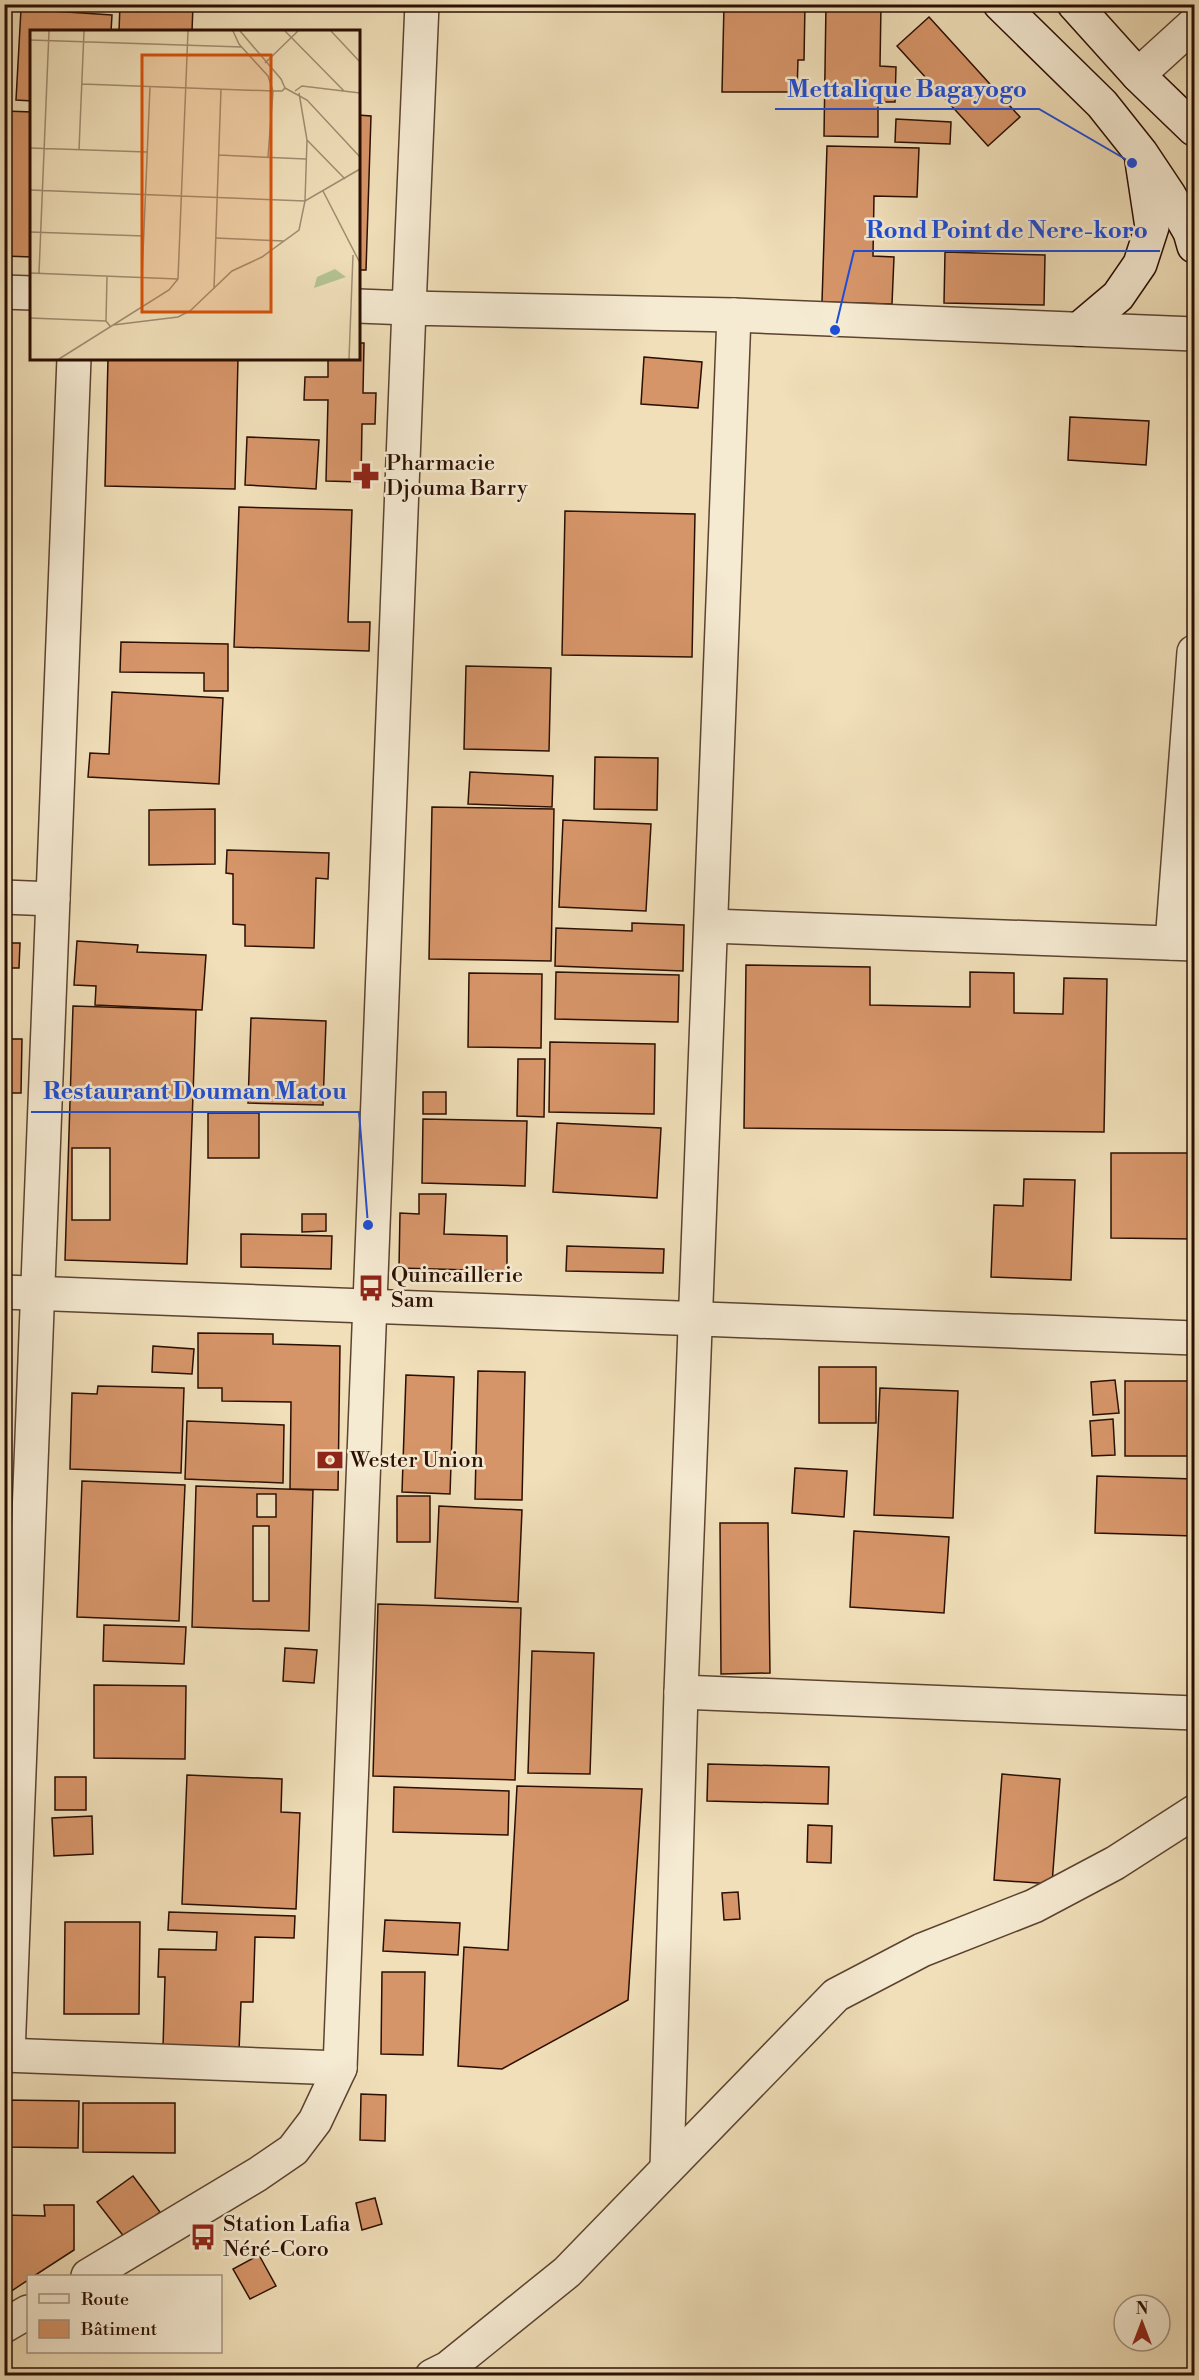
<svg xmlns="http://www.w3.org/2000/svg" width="1199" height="2380" viewBox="0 0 1199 2380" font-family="'Libre Bodoni',serif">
<rect width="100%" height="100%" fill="#f0dfb9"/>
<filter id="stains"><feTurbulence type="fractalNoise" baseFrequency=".00333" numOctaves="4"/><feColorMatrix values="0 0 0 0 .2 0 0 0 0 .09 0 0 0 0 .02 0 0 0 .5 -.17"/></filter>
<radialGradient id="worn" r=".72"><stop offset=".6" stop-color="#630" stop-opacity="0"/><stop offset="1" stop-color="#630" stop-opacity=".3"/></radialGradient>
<g fill="#d69569" stroke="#2b0f02" stroke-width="1.5" fill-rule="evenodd">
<path d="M120,4H193L192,32H119Z"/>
<path d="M724,4H805L804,60H798L797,92H722Z"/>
<path d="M826,4H881L880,66L896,67L895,102H878V137L824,136Z"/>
<path d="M21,9L112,15L111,32H32V101L16,100Z"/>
<path d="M929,17L1020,117L988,146L897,46Z"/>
<path d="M4,111L32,112V257L4,256Z"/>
<path d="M358,115L371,116L366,270H358Z"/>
<path d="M896,119L951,122L950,144L895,142Z"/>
<path d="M827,146L919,148L917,197L874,196L873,256L894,257L892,304L822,302Z"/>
<path d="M945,252L1045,255L1044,305L944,303Z"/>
<path d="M358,343H364L363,393H376L375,424H362L361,482L326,481L328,400H304L305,377H328V358H358Z"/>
<path d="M644,357L702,362L698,408L641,404Z"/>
<path d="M108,358H238L235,489L105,486Z"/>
<path d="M1070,417L1149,421L1146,465L1068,460Z"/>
<path d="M247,437L319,440L316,489L245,485Z"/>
<path d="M239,507L352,510L348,622H370L369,651L234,647Z"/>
<path d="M565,511L695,514L692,657L562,655Z"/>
<path d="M121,642L228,644V691H204V673L120,672Z"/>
<path d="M466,666L551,668L549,751L464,749Z"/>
<path d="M112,692L223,698L219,784L88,777L90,753L109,754Z"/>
<path d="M595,757L658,758L657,810L594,809Z"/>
<path d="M470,772L553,776L552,807L468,804Z"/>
<path d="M432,807L554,809L551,961L429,959Z"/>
<path d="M215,809V864L149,865V810Z"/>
<path d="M563,820L651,824L646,911L559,907Z"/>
<path d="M227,850L329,853L328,879L316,878L314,948L245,946V925L233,924V874L226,873Z"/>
<path d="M632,923L684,925L683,971L555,966L556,928L632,931Z"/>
<path d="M77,941L138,945L137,952L206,955L202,1010L95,1005L96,986L74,985Z"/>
<path d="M4,943H20L19,968H4Z"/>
<path d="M746,965L870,967V1005L970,1007V972L1014,973V1013L1063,1014L1064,978L1107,979L1104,1132L744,1128Z"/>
<path d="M556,972L679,975L678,1022L555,1019Z"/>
<path d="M469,973L542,974L541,1048L468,1047Z"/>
<path d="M73,1006L196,1010L187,1264L65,1260ZM72,1148H110V1220H72Z"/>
<path d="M251,1018L326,1021L323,1105L248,1103Z"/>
<path d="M4,1039H22L21,1093H4Z"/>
<path d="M550,1042L655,1044L654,1114L549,1112Z"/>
<path d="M518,1059H545L544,1117L517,1116Z"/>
<rect x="423" y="1092" width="23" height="22"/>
<rect x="208" y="1113" width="51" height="45"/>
<path d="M423,1119L527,1121L525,1186L422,1183Z"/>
<path d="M557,1123L661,1128L657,1198L553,1192Z"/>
<path d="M1111,1153H1194V1239L1111,1238Z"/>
<path d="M1024,1179L1075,1180L1071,1280L991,1277L994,1205L1023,1206Z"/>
<path d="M419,1194H446L444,1234L507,1236V1271L399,1268L400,1213L419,1214Z"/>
<path d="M302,1214H326V1231L302,1232Z"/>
<path d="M241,1234L332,1236L331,1269L241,1267Z"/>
<path d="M567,1246L664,1249L663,1273L566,1271Z"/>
<path d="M198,1333L273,1334V1344L340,1346L338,1490L290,1489L291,1402L222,1401V1388H198Z"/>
<path d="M153,1346L194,1349L192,1374L152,1372Z"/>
<rect x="819" y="1367" width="57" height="56"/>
<path d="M478,1371L525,1372L522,1500L475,1499Z"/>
<path d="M406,1375L454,1377L450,1494L402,1492Z"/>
<path d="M1115,1380L1119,1413L1093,1415L1091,1382Z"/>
<rect x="1125" y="1381" width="69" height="75"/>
<path d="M98,1386L184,1388L181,1473L70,1469L72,1393L97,1394Z"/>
<path d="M880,1388L958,1391L953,1518L874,1515Z"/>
<path d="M1113,1419L1115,1455L1092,1456L1090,1421Z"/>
<path d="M187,1421L284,1425L283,1483L185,1479Z"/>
<path d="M795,1468L847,1471L844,1517L792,1513Z"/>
<path d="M1097,1476L1194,1479V1536L1095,1533Z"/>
<path d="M82,1481L185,1485L179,1621L77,1617Z"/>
<path d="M196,1486L313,1490L309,1631L192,1627ZM257,1494H276V1517H257ZM253,1526H269V1601H253Z"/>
<rect x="397" y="1496" width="33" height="46"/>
<path d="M439,1506L522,1510L518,1602L435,1598Z"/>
<path d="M720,1523H768L770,1673L721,1674Z"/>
<path d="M854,1531L949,1537L944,1613L850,1607Z"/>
<path d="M378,1604L521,1608L515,1780L373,1776Z"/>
<path d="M104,1625L186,1627L184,1664L103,1661Z"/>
<path d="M285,1648L317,1650L314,1683L283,1681Z"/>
<path d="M532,1651L594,1653L590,1774L528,1773Z"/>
<path d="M94,1685L186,1686L185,1759L94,1758Z"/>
<path d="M708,1764L829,1767L828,1804L707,1801Z"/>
<path d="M1002,1774L1060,1779L1052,1884L994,1880Z"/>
<path d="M187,1775L282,1779L281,1812L300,1813L296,1909L182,1904Z"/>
<rect x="55" y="1777" width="31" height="33"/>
<path d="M517,1786L642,1789L628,2000L502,2069L458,2066L464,1947L508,1950Z"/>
<path d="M394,1787L509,1791L508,1835L393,1832Z"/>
<path d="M92,1816L93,1854L54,1856L52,1818Z"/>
<path d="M808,1825L832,1826L831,1863L807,1862Z"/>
<path d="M738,1892L740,1919L724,1920L722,1893Z"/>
<path d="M169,1912L295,1916L294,1938L255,1937L253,2002H241L239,2051L163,2048L165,1977H158L159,1949L216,1950L217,1932L168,1930Z"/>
<path d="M385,1920L460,1923L458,1955L383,1951Z"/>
<path d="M65,1922H140L139,2014H64Z"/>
<path d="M382,1972H425L423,2055L381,2054Z"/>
<path d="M361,2094L386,2095L385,2141L360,2140Z"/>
<path d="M4,2100L79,2101L78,2148L4,2147Z"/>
<path d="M83,2103H175V2153L83,2152Z"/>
<path d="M4,2150L6,2208H4Z"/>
<path d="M133,2176L160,2212L125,2238L97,2202Z"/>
<path d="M375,2198L382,2224L362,2230L356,2203Z"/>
<path d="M44,2205H74V2250L34,2276H28V2280L4,2296V2215L45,2216Z"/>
<path d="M259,2255L276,2286L250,2299L233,2269Z"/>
</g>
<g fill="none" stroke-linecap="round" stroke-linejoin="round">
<g stroke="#5c4330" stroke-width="36">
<g id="minor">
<path d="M1138,75L1194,24"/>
<path d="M4,292L32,293"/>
<path d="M358,306L409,308L422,4"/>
<path d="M4,897L53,899"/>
<path d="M711,926L1194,944"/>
<path d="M1172,943L1194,652"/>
<path d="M4,1292L1194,1338"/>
<path d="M681,1692L1194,1713"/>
<path d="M4,2055L340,2068"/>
<path d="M8,2055L74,358"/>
<path d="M667,2168L681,1692L734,315"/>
<path d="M432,2376L448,2368L567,2272L836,1995L922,1950L1034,1906L1115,1863L1194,1812"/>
</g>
</g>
<g stroke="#5c4330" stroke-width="36">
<g id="tertiary">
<path d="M88,2276L258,2174L293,2150L315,2121L340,2068L409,308L734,315L1194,334"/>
<path d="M4,2326L28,2312"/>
</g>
</g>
<g stroke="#2b0f02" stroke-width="36">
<g id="secondary">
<path d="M1000,4L1102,104L1141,153L1169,195L1190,232L1194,246"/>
<path d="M1074,4L1138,75L1194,129"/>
<path d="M1079,329L1118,296L1140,264L1152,227L1142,161"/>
</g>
</g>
<use href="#minor" stroke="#f5ead2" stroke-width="33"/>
<use href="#tertiary" stroke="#f5ead2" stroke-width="33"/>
<use href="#secondary" stroke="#f5ead2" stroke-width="33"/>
</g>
<defs>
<g id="pharmacy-bare" transform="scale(2.07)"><path d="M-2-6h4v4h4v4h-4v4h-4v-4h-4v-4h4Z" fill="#8f2418" stroke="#f5ead2" stroke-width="2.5" paint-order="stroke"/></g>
<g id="bus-bare" transform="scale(2.07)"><path d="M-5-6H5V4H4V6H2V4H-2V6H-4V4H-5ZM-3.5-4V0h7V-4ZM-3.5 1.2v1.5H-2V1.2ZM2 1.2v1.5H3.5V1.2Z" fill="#8f2418" stroke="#f5ead2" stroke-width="2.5" paint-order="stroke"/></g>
<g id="bank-bare" transform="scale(2.07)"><path d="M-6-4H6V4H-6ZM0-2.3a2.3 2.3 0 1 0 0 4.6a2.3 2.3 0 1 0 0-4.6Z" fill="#8f2418" stroke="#f5ead2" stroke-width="2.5" paint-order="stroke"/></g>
</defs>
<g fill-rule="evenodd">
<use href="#pharmacy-bare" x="366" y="476"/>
<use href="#bus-bare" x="371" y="1288"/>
<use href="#bank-bare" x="330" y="1460"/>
<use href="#bus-bare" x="203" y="2237"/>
</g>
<g text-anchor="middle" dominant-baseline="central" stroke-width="5" stroke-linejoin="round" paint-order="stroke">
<g font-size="22" fill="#2b0f02" stroke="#f5ead2" text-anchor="start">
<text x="386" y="463">Pharmacie<tspan x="386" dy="25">Djouma Barry</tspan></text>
<text x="391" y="1275">Quincaillerie<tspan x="391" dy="25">Sam</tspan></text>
<text x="350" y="1460">Wester Union</text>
<text x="223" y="2224">Station Lafia<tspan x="223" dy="25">Néré-Coro</tspan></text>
</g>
</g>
<g transform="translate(30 30)">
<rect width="330" height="330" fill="#f0dfb9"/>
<path d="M305,239L316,247L284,258L287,247Z" fill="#b4c394"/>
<path fill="none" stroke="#a18c70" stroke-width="1.5" d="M203,1L209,14L238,46L243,61H252L255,58L251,49L210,1M255,1L314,61M301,1L330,32M0,10L212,17M235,33L268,1M52,54L243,61L238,127M255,58L277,70L330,127M265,61L272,56L330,63M277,110L315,149M0,118L117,122M49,120L54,1M188,125L276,129M0,160L275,171L330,139M293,161L330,233M0,202L114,206M185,208L254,211M0,243L148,249M9,243L19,1M112,247L120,57M184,259L191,59M0,288L76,291L80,296M76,291L77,246M83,295L148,287L160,281L202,241L232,227L269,200L275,171L277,110L269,63M29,329L139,260L148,249L158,1M319,329L323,225"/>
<path fill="#d5520b" fill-opacity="0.15" stroke="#d5520b" stroke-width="3" d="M112,25H241V282H112Z"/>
<rect width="330" height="330" fill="none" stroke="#2b0f02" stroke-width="3"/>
</g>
<path fill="none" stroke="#1d4ed8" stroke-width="2" d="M1132 163L1039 109H775M835 330L854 251H1160M368 1225L359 1112H31"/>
<g fill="#1d4ed8" stroke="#f5ead2" stroke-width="2">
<circle cx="1132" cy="163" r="6"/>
<circle cx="835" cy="330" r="6"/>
<circle cx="368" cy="1225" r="6"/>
</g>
<g font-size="24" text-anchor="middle" font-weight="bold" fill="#1d4ed8" stroke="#f5ead2" stroke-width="5" stroke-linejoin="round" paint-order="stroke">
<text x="907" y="97">Mettalique Bagayogo</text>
<text x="1007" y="238">Rond Point de Nere-koro</text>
<text x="195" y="1099">Restaurant Douman Matou</text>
</g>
<rect width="1199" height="2380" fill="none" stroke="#f0dfb9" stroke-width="24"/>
<rect x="6" y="6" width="1187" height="2368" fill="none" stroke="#2b0f02" stroke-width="3"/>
<rect x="12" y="12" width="1175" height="2356" fill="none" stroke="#2b0f02" stroke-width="1.5"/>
<rect x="27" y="2275" width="195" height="78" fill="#f5ead2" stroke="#a4927f" stroke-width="1.5"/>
<rect x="39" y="2294" width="30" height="9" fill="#f5ead2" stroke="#a4927f" stroke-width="1.5"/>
<text x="81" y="2305" font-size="18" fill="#2b0f02">Route</text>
<rect x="39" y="2320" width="30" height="18" fill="#d69569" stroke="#a4927f" stroke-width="1.5"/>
<text x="81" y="2335" font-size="18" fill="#2b0f02">Bâtiment</text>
<g transform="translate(1142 2323)"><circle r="28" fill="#f5ead2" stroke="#a4927f" stroke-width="1.5"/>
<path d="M0-4.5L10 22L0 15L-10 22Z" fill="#8f2418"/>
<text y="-9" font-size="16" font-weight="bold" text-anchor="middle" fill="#2b0f02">N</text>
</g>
<rect width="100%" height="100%" filter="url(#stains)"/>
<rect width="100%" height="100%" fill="url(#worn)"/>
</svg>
